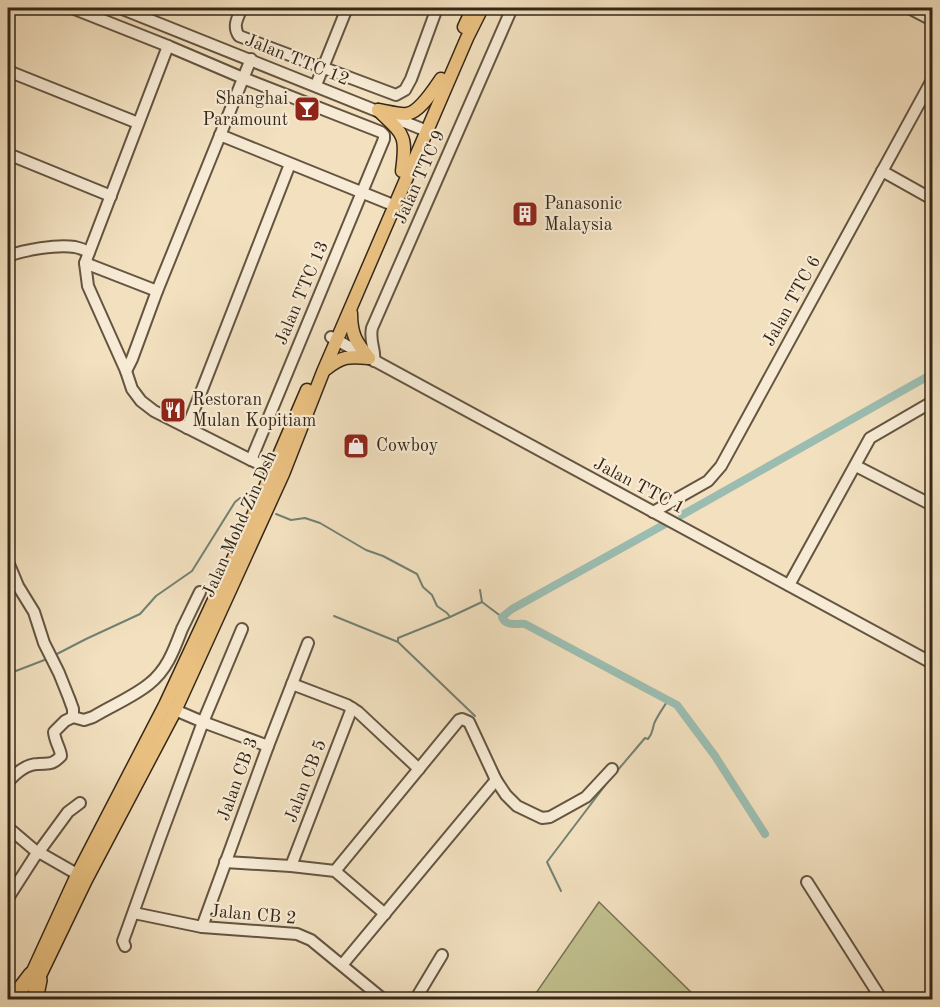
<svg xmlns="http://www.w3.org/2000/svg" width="940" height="1007" viewBox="0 0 940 1007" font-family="'Old Standard TT',serif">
<rect width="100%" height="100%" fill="#f2e0bf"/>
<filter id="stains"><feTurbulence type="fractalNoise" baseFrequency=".00333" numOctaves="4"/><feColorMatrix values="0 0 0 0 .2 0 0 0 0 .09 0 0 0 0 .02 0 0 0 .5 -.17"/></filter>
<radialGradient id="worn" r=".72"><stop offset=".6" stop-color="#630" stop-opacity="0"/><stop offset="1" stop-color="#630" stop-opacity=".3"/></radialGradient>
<path fill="#c1c08e" stroke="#7b7453" stroke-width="1.5" d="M599,902L694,995L705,999L545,1000L536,993Z"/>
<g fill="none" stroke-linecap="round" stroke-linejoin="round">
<g stroke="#728174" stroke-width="2">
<path d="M276,514L291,520L305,518L320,523L366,550L383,556L417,574L423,587L432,595L437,606L447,613L450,617"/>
<path d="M480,590L482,602"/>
<path d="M334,616L398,642"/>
<path d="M55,655L86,639L140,614L156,596L192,571L235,502L240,498H246L251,503"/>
<path d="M8,674L47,659"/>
<path d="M475,716L398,642V638L450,617L482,602L502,617"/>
<path d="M617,771L645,738L648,739C653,733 652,731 654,724C657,716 664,707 668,700"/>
<path d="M561,891L547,862L613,775"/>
</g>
<g stroke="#9bbdb1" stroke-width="8">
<path d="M682,515L932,374"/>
<path d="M667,523L512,609L502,617C506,627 516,623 525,624L677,705L715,756L765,834"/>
</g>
<g stroke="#645542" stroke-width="14">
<g id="minor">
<path d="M72,8L168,46L243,78L381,132L384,135V139L251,460"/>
<path d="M120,8L427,131"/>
<path d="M242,8C238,17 232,26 239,36L396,95L405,90L411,79L437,8"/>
<path d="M909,8L932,20"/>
<path d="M168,46L85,263L88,286L126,371L132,389L141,401L154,411L251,460L280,473"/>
<path d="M8,71L138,123"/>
<path d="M316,85L347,8"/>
<path d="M220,135L388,203"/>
<path d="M8,154L111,196"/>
<path d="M882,171L932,199"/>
<path d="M8,256C24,250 57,244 75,247C80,248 85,250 89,252"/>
<path d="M85,263L157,291"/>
<path d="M331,337L932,663"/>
<path d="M374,361C376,350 369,342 372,328L512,8"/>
<path d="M126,371L132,359L157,291L251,59"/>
<path d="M187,428L290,164"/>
<path d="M856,466L932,505"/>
<path d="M653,512L708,481L721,466L932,80"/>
<path d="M8,562L18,586L34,612L44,643L59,673L69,698L73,709V717L84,720L93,717C111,706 133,697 149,684C167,670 174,650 182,629C188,617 194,604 200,592"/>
<path d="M789,585L870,438L932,402"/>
<path d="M292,684L347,705L358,712L419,769"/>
<path d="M168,707L203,722L268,746"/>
<path d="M8,782C15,774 26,764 38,764C49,763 51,766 61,756C61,750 55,742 54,732L65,721L73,717"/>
<path d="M8,832L11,830L38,853L42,854L84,878"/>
<path d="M225,862L291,866L335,871L385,914"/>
<path d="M291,866L352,708"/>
<path d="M335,871L459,720L462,719L469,722L496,780L506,795L517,806L542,818L550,817L586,797L612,769"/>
<path d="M807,882L882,1000"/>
<path d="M8,898L35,856L38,853L68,812L80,803"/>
<path d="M134,913L202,927L297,934L311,940L384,1000"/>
<path d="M202,927L268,746L308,643"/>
<path d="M125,946L123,941L160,838L203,722L242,629"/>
<path d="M342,965L496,780"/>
<path d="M415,1000L442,955"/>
</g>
</g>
<g stroke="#352718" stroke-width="15">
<g id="major">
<path d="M464,27L473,8"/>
<path d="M378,110C385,111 400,115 407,114C420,112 434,89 441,79"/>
<path d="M378,110C404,135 407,134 402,171"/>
<path d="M351,313C351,335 356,342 369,358"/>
<path d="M326,369C342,356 349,356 369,358"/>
<path d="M28,982L77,875L165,705L249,525L307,390"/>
<path d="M34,988L86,880L175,711L283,474L323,372L467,38L482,8"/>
</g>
</g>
<g stroke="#352718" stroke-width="18">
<g id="highway">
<path d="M8,999L18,992L31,975"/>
<path d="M35,1000L39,980"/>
</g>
</g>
<use href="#minor" stroke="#f7ebd5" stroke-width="10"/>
<use href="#major" stroke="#e9c080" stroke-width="12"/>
<use href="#highway" stroke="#e9c080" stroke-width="15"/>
</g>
<defs>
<g id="bar-square" transform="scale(1.35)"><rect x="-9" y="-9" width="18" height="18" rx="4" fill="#8f2418" stroke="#f7ebd5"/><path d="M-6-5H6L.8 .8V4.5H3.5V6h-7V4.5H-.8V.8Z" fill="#fff"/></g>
<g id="building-square" transform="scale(1.35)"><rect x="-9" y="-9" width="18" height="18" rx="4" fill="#8f2418" stroke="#f7ebd5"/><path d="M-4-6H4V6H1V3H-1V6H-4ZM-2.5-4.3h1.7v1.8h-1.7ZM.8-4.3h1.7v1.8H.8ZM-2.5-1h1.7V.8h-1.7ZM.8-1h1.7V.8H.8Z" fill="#fff"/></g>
<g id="restaurant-square" transform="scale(1.35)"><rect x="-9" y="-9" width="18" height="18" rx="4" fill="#8f2418" stroke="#f7ebd5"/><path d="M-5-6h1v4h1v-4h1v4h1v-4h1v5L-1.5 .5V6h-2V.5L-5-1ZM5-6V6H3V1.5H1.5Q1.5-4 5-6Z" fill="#fff"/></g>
<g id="shop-square" transform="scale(1.35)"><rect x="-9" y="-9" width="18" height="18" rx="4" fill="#8f2418" stroke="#f7ebd5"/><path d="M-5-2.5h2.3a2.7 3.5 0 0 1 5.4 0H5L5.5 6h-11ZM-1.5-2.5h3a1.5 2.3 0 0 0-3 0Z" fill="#fff"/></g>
</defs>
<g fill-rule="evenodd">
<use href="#bar-square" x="307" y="109"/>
<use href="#building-square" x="525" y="214"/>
<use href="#restaurant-square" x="173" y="410"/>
<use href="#shop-square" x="356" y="446"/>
</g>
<g text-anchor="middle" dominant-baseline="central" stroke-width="4.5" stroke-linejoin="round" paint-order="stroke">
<g font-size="18" fill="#352718" stroke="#f7ebd5">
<text transform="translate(297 60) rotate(22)">Jalan TTC 12</text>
<text transform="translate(420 177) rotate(-66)">Jalan TTC 9</text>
<text transform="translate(302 293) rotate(-67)">Jalan TTC 13</text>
<text transform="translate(792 301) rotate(-61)">Jalan TTC 6</text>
<text transform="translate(639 486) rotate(28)">Jalan TTC 1</text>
<text transform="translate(240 524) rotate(-66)">Jalan Mohd Zin Dsh</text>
<text transform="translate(238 779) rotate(-70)">Jalan CB 3</text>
<text transform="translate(306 781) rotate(-69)">Jalan CB 5</text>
<text transform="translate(253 915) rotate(5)">Jalan CB 2</text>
</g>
<g font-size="18" fill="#352718" stroke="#f7ebd5" text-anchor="start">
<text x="288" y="99" text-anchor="end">Shanghai<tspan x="288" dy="21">Paramount</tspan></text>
<text x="544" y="204">Panasonic<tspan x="544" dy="21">Malaysia</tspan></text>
<text x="192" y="400">Restoran<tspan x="192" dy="21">Mulan Kopitiam</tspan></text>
<text x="376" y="446">Cowboy</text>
</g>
</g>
<rect width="940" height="1007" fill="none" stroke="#f2e0bf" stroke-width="30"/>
<rect x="9" y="9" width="922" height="989" fill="none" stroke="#352718" stroke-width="3"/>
<rect x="15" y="15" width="910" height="977" fill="none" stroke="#352718" stroke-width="1.5"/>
<rect width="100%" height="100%" filter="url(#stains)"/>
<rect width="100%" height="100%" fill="url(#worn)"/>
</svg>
